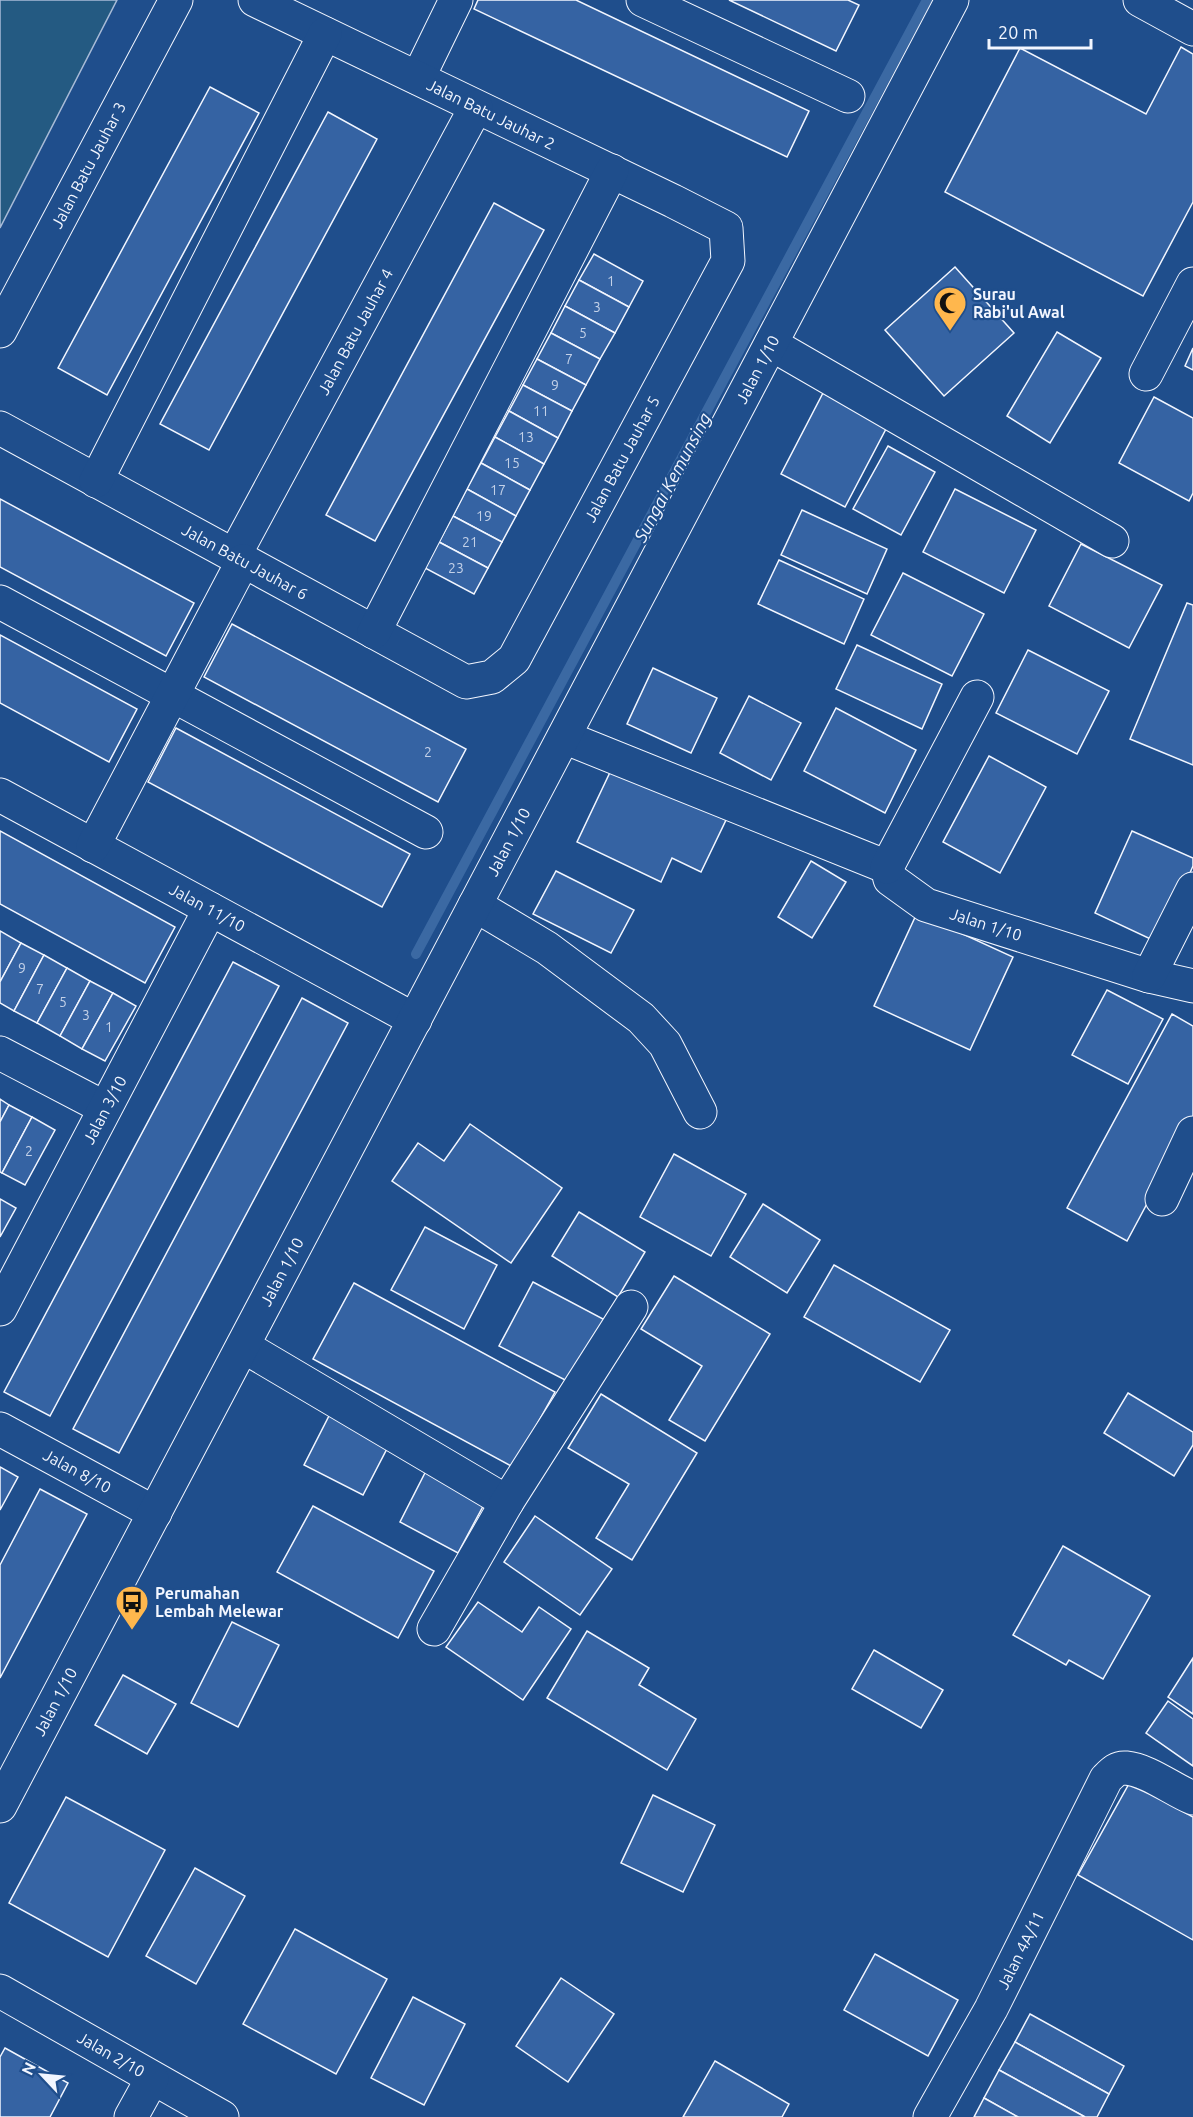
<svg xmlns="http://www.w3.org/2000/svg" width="1193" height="2117" viewBox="0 0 1193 2117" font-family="Ubuntu,sans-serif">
<rect width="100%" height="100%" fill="#1f4e8c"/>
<path fill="#245a82" stroke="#a8bbd7" stroke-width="1.5" d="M0,0H117L0,228Z"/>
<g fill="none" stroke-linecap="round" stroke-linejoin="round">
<path stroke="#3b69a3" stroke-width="10" d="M416,954L927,0"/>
</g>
<g fill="#3563a3" stroke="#f2f6ff" stroke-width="1.5">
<path d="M478,0H576L809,111L787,157L474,9Z"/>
<path d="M729,0H848L859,5L836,51Z"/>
<path d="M1181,47L1193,54V202L1143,296L945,192L1020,48L1146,114Z"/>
<path d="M210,87L259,113L107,395L58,368Z"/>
<path d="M328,112L377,139L209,450L160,424Z"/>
<path d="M494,203L544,230L375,541L326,515Z"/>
<path d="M594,254L643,281L629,307L579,280Z"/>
<path d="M955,267L1014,333L944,396L885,330Z"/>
<path d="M579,280L629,307L615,333L565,306Z"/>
<path d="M565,306L615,333L600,359L551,333Z"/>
<path d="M1057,332L1101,358L1050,443L1007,416Z"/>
<path d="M551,333L600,359L586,385L537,359Z"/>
<path d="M1193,348V370L1185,366Z"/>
<path d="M537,359L586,385L572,411L523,385Z"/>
<path d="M523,385L572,411L558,438L509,411Z"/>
<path d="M823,393L887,427L845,507L781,474Z"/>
<path d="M1154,397L1193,418V493L1189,501L1119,463Z"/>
<path d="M509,411L558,438L544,464L495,437Z"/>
<path d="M495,437L544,464L530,490L481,463Z"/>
<path d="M888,446L935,472L901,535L853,509Z"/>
<path d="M481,463L530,490L516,516L467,489Z"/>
<path d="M467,489L516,516L502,542L453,516Z"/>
<path d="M955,489L1036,530L1004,593L923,552Z"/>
<path d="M0,499L194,603L166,656L0,567Z"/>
<path d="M802,510L887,549L867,594L781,555Z"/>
<path d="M453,516L502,542L488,568L439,542Z"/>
<path d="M439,542L488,568L474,594L425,568Z"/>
<path d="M1081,544L1162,585L1129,648L1049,606Z"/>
<path d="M779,560L864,599L844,644L758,604Z"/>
<path d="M903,573L984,614L952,676L871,635Z"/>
<path d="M1187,603L1193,605V765L1130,739Z"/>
<path d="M232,624L466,749L438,802L204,677Z"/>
<path d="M0,635L137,709L109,762L0,703Z"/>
<path d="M857,645L942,684L922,729L836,689Z"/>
<path d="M1028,650L1109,691L1077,754L996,713Z"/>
<path d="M653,668L717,698L691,753L627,724Z"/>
<path d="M749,696L801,723L771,780L720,753Z"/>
<path d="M836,708L916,750L885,813L804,771Z"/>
<path d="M176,728L410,854L382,907L148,782Z"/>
<path d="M989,756L1046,787L1000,873L943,842Z"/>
<path d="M613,766L726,820L701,872L672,858L661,882L577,842Z"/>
<path d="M0,831L175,927L145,983L0,904Z"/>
<path d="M1132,831L1193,858V866L1159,943L1095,913Z"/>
<path d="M811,861L846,882L812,938L778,917Z"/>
<path d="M556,871L634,910L611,953L533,914Z"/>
<path d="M917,913L1013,957L970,1050L874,1006Z"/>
<path d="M0,931L21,943L0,982Z"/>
<path d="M21,943L44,955L14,1011L0,1003V982Z"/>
<path d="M44,955L67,968L37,1023L14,1011Z"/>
<path d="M233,962L279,986L50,1416L4,1392Z"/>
<path d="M67,968L90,981L60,1036L37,1023Z"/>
<path d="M90,981L113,993L82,1049L60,1036Z"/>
<path d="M1107,990L1163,1019L1128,1084L1072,1055Z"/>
<path d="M113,993L136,1006L105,1061L82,1049Z"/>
<path d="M302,998L348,1023L119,1453L73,1429Z"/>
<path d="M1172,1014L1193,1026V1118L1127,1241L1067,1208Z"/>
<path d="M0,1099L9,1105L0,1122Z"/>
<path d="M9,1105L32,1117L2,1173L0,1172V1122Z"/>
<path d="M32,1117L55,1130L25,1185L2,1173Z"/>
<path d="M470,1124L562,1188L511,1263L392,1181L418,1143L444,1161Z"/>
<path d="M674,1154L746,1194L711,1256L640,1217Z"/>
<path d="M0,1199L16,1208L0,1237Z"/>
<path d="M763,1204L820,1240L787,1293L730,1257Z"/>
<path d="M579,1212L645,1252L618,1297L552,1256Z"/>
<path d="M425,1227L497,1265L464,1329L391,1290Z"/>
<path d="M834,1265L950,1330L920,1382L804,1317Z"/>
<path d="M674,1276L770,1334L705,1441L669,1420L702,1366L641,1329Z"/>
<path d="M533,1282L605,1320L571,1383L499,1346Z"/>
<path d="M354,1283L555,1392L513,1467L313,1359Z"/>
<path d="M1128,1393L1193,1432V1445L1174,1476L1104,1433Z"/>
<path d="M601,1394L697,1453L632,1560L596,1538L629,1484L568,1448Z"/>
<path d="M333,1408L392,1439L363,1495L304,1465Z"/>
<path d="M429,1465L488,1497L458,1553L400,1522Z"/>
<path d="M0,1467L18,1477L0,1510Z"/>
<path d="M40,1489L87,1514L0,1678V1565Z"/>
<path d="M313,1506L434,1571L398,1638L277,1572Z"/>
<path d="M535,1516L612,1569L580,1615L504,1562Z"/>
<path d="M1063,1546L1150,1596L1103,1679L1069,1660L1066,1665L1013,1635Z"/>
<path d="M478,1602L522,1632L539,1607L571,1629L523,1700L446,1647Z"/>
<path d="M232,1622L279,1645L238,1727L191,1703Z"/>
<path d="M587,1631L649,1668L639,1685L696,1719L667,1770L547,1698Z"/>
<path d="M874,1650L943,1690L921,1728L852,1689Z"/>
<path d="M1193,1658V1714L1168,1697Z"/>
<path d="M123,1675L176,1704L147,1754L95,1725Z"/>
<path d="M1168,1701L1193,1719V1766L1146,1733Z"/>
<path d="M1130,1782L1193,1817V1940L1078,1875Z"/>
<path d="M653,1795L715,1825L683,1892L621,1863Z"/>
<path d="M66,1797L165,1850L108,1957L9,1903Z"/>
<path d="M195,1868L245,1896L196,1984L146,1956Z"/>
<path d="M295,1929L387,1979L336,2074L243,2024Z"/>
<path d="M875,1954L958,2000L928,2056L844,2010Z"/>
<path d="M561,1978L614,2014L568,2082L516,2046Z"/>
<path d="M413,1997L465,2024L424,2105L371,2078Z"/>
<path d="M1030,2014L1124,2066L1109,2094L1015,2042Z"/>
<path d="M1015,2042L1109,2094L1097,2117H1085L999,2070Z"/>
<path d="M5,2048L68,2083L50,2117H0V2057Z"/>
<path d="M715,2061L789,2104L782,2117H683Z"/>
<path d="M999,2070L1085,2117H1018L984,2098Z"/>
<path d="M984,2098L1018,2117H974Z"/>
</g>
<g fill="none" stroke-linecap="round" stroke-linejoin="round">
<g stroke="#f2f6ff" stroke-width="35">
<g id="minor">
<path d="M643,0L848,96"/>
<path d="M1140,0L1193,29"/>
<path d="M418,78L456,0"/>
<path id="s1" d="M0,331L176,0"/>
<path d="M771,344L1112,541"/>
<path d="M1146,374L1193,284"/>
<path id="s2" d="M0,428L466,682L492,677L514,659L728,261L726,228L673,201L255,0"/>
<path d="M96,481L325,34"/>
<path id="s3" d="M234,556L476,107"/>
<path d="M0,602L426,832"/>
<path d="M374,632L612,171"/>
<path id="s4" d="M564,737L887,867L890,879L926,905L1149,976L1193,986"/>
<path id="s5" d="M0,795L415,1020"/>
<path d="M93,846L243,561"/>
<path d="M887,867L977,697"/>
<path d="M475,905L547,948L641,1018L665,1044L700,1112"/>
<path d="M1149,976L1193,889"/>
<path d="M0,1053L105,1108"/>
<path d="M1162,1199L1193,1133"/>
<path id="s6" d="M0,1309L210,909"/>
<path d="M243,1346L507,1502"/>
<path id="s7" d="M0,1429L155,1513"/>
<path d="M434,1629L507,1502L631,1307"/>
<path id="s8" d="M0,1806L952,0"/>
<path id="s9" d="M0,1991L222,2117"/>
<path d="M131,2117L152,2079"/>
<path id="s10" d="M930,2117L991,2009L1106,1779C1112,1773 1117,1767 1126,1768C1148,1770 1173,1790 1193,1798"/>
</g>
</g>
<use href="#minor" stroke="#1f4e8c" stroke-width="33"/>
</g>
<defs>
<g id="mosque-pin" transform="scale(1.725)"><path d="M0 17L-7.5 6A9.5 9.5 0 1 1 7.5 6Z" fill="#ffb74d" stroke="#1f4e8c"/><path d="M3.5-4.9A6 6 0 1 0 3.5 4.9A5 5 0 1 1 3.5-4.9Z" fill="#111"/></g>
<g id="bus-pin" transform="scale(1.725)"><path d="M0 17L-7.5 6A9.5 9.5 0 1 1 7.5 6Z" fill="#ffb74d" stroke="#1f4e8c"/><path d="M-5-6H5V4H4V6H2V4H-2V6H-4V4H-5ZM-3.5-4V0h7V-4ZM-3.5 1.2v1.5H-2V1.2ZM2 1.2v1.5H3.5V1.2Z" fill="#111"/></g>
</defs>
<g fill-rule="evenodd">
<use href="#mosque-pin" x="950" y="303"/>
<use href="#bus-pin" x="132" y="1602"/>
</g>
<g text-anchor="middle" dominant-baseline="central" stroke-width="4.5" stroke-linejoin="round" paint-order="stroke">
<g font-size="14" fill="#c3d1e8">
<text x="611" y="281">1</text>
<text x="597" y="307">3</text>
<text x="583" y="333">5</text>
<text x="569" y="359">7</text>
<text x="555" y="385">9</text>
<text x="541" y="411">11</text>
<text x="526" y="437">13</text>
<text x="512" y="463">15</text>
<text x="498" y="490">17</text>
<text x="484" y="516">19</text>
<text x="470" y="542">21</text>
<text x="456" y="568">23</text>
<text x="428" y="752">2</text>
<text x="22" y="968">9</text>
<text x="40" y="989">7</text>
<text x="63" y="1002">5</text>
<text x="86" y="1015">3</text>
<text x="109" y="1027">1</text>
<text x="29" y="1151">2</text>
</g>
<g font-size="16" fill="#f2f6ff" stroke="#1f4e8c">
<text transform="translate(491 114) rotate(26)">Jalan Batu Jauhar 2</text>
<text stroke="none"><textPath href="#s1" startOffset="188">Jalan Batu Jauhar 3</textPath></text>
<text stroke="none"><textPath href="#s3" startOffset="255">Jalan Batu Jauhar 4</textPath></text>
<text stroke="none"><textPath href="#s8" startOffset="1624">Jalan 1/10</textPath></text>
<text stroke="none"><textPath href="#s2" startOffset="813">Jalan Batu Jauhar 5</textPath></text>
<text stroke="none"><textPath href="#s2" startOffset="279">Jalan Batu Jauhar 6</textPath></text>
<text stroke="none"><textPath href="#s8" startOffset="1090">Jalan 1/10</textPath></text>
<text stroke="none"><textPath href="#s5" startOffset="236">Jalan 11/10</textPath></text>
<text stroke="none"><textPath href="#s4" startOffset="468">Jalan 1/10</textPath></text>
<text stroke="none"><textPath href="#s6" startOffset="225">Jalan 3/10</textPath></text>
<text stroke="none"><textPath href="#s8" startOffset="604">Jalan 1/10</textPath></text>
<text stroke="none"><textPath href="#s7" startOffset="88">Jalan 8/10</textPath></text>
<text stroke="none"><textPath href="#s8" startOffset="118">Jalan 1/10</textPath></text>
<text stroke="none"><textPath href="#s10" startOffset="190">Jalan 4A/11</textPath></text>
<text stroke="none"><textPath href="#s9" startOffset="128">Jalan 2/10</textPath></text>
</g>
<g font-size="16" font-weight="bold" fill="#f2f6ff" stroke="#1f4e8c" text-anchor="start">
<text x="973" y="294">Surau<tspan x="973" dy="18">Rabi'ul Awal</tspan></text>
<text x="155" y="1593">Perumahan<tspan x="155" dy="18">Lembah Melewar</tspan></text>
</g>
<g font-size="18" font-style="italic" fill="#f2f6ff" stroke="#1f4e8c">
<text transform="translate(672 477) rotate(-62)">Sungai Kemunsing</text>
</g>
</g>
<g transform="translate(42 2075) rotate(296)" stroke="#1f4e8c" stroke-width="4.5" paint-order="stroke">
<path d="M0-4.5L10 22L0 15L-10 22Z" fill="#f2f6ff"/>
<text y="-9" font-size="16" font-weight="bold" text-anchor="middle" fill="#f2f6ff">N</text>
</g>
<path d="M989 39v9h102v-9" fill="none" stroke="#f2f6ff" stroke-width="3"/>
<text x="998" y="39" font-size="18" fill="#f2f6ff" stroke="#1f4e8c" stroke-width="4.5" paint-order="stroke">20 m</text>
</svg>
